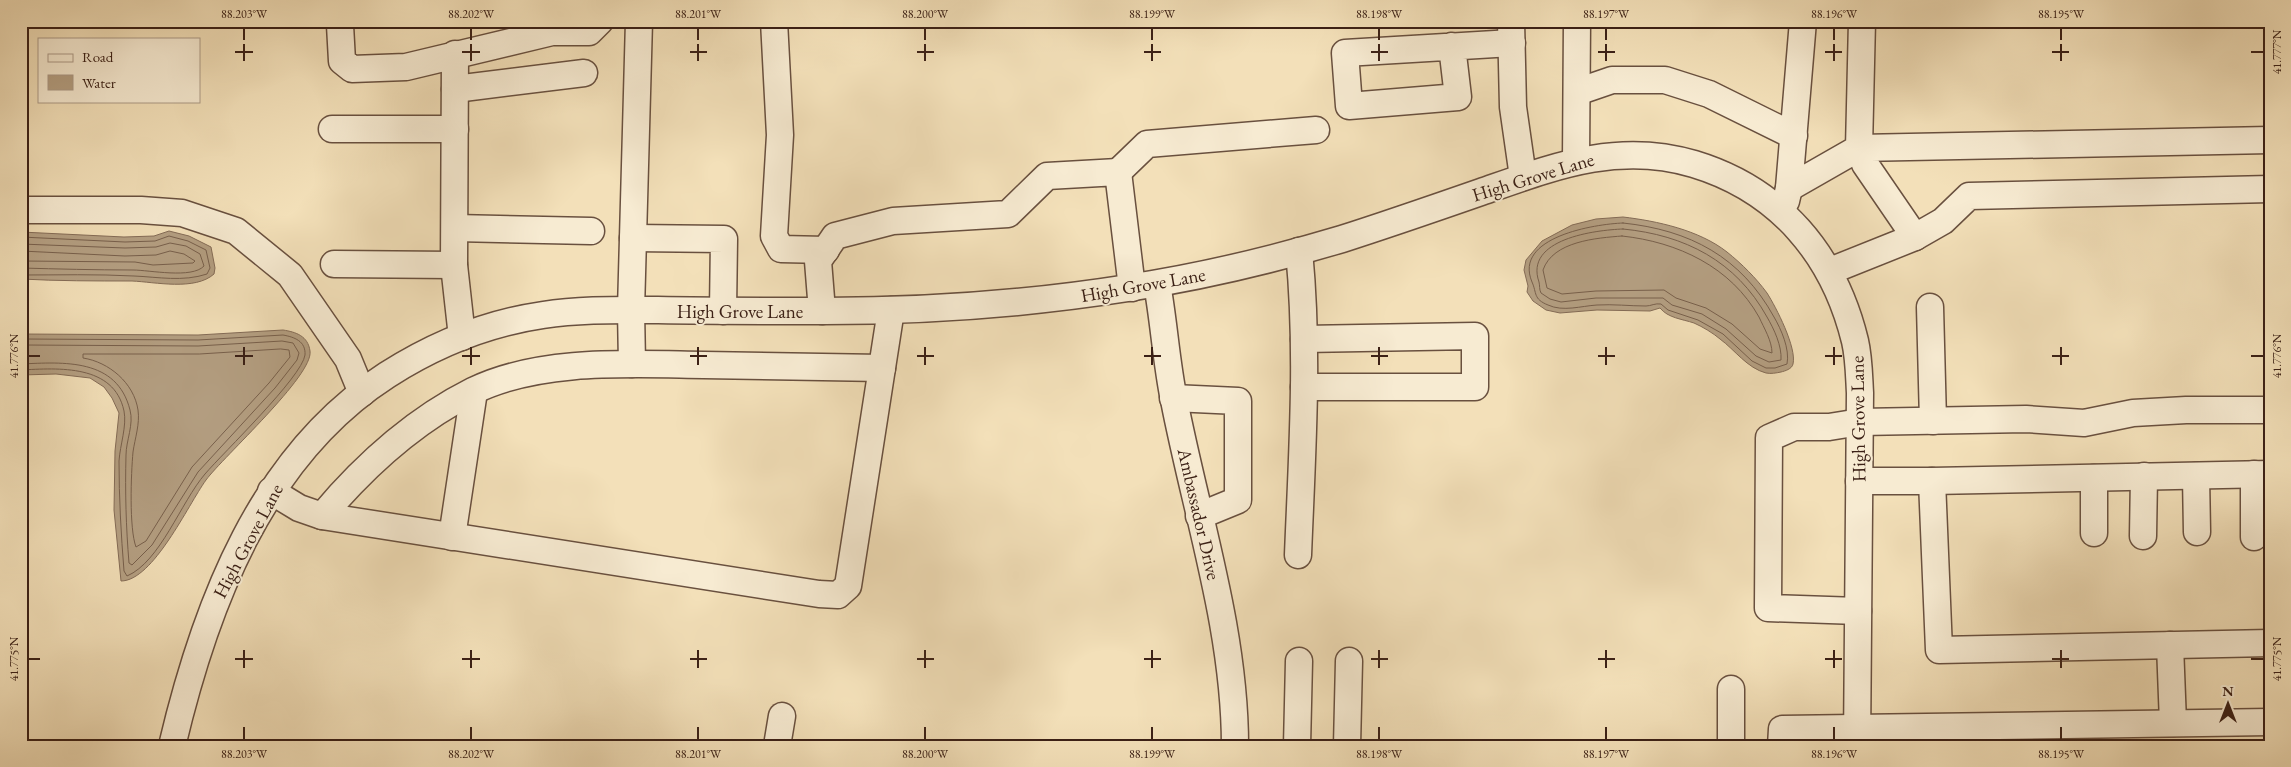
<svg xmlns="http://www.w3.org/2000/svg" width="2291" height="767" viewBox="0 0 2291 767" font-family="'EB Garamond',serif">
<rect width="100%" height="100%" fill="#f3e0b9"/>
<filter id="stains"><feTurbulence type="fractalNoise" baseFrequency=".004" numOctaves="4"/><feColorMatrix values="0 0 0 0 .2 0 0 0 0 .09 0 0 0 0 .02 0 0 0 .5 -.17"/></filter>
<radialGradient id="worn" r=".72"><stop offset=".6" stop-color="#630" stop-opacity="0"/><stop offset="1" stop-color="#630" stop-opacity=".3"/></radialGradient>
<g fill="#b49f82" stroke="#846c57">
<path d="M1623,217C1657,221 1699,230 1727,252C1742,264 1756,278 1767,293C1776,307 1797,348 1793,364C1792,369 1785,371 1781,372C1776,373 1771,374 1766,373C1747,368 1735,350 1720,339C1713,333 1703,327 1694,323C1682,319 1668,318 1660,308L1650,311L1597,310L1560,313L1546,310L1533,301L1527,292L1528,286L1524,270L1526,260L1542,241L1572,225L1596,219Z"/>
<path d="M169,231L189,236L211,247L215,268L214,274C195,291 155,282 132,281C95,281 58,281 21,279V232L124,237L154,236Z"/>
<path d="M283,330C296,332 308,336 310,351C314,375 223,457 206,480C188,505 153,581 121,581L114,510L115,451L119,413L112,398L104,387L90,378L56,374L21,375V334L198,335Z"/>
</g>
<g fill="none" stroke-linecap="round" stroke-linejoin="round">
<g stroke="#78604c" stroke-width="1">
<path d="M1623,223C1690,230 1741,257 1774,317C1781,329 1790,349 1787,364L1775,368H1766L1752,361L1723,334L1698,320L1668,310L1661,304C1655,303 1651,306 1646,306C1630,306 1613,304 1597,305C1581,306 1563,312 1548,305C1533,299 1537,293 1532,282C1513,237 1595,224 1623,223Z"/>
<path d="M1623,229C1685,235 1736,261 1767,317C1774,329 1782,346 1781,360L1769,362L1756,356L1726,329L1702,314L1672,305L1663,298H1596L1561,302L1550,299L1541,293C1539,289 1540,286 1539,282C1524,239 1595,230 1623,229Z"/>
<path d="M1622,236C1678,242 1731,267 1759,317C1764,328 1772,341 1772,353L1760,349L1732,324L1706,308L1676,298L1664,290L1596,291L1562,294L1547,288L1543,270C1553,241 1597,238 1622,236Z"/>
<path d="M21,237L125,242L155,241L169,236L188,241L206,250L210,268L207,274C183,282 158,277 134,276C97,274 58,275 21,275"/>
<path d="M21,244L125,248L156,247L170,243L186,246L200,254L204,266C192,279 149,270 133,270C95,270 58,269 21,268"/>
<path d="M21,251L125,256L156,255L170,251L184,254L195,261L193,263L153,265L135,262L21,261"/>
<path d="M21,339L198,340L283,335C294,337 306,341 305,355C302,377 223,453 205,474C181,502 160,562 127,576L124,571C121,534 119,498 119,461C120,445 127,426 124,411C114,364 59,368 21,370"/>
<path d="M21,345L198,346L282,341L293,343L299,353L297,360L275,388L198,472L152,545L132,565L129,563C126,527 125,492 126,455C126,441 134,424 130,410C117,358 64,362 21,364"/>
<path d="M281,349L289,350L290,357L269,383L192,467L146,541L136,547C129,528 131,474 133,452C135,438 140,424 138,410C134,383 109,362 83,358V354H199Z"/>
</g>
<g stroke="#69503f" stroke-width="29">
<g id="minor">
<path d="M774,21L780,135L774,236L781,249L826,250"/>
<path d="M1511,21L1513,107L1523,177"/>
<path d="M340,25L342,61L352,69L406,67L552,32H589L600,21"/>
<path d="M1452,46L1458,97L1349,106L1345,53L1512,43"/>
<path d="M455,54L454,265L462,337"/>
<path d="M455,89L584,73"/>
<path d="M1577,92L1612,80H1665L1709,94L1794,136"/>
<path d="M332,129H455"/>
<path d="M1576,160L1577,21"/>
<path d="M1118,172L1147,144L1316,130"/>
<path d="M1789,188L1859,148L1862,21"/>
<path d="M1786,201L1789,188L1803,21"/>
<path d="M21,210H141L182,213L236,231L290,275L348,359L362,393"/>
<path d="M455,228L591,231"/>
<path d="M1915,237L1865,164L1859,148L2270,140"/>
<path d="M633,238L724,239L723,311"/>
<path d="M334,264L454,265"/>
<path d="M1830,271L1915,237L1943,221L1969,196L2270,189"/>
<path d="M1157,284C1164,322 1166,361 1174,400C1196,514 1235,628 1235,746"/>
<path d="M1930,307L1933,421"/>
<path d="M822,311L818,261L835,236L893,221L1008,214L1047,176L1118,172L1132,288"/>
<path d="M1304,339L1475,336V387H1304"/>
<path d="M632,364L631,310L639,21"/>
<path d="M1173,398L1238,401V500L1199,516"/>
<path d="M2254,474V537"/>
<path d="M2196,476L2197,532"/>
<path d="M2094,478V533"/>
<path d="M1859,481H1932L1939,650L2270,643"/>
<path d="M1932,481L2270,474"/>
<path d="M271,491L299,508L322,516L819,594L838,595L848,586L891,310"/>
<path d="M322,516C364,466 413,421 473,391C540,358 631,364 704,365C764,366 823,367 882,368"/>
<path d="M2143,536L2144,476"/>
<path d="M452,537L474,391"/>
<path d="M1298,555C1302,454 1309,352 1299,251"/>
<path d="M1858,611L1768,608L1769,438L1794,427H1829L1860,422L2026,419L2084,423L2133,413L2186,410H2270"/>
<path d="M2170,645L2173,723"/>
<path d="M1731,689V746"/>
<path d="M172,746C205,606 261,456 387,375C434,345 488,323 543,315C581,309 619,310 658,310C713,311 769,311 825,311C928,311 1026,304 1128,288C1200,277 1272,260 1342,239C1389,224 1435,208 1481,192C1553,167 1617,141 1694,164C1780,190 1834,255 1855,341C1859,358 1859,376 1860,393L1857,746"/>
<path d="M777,746L782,716"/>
<path d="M1297,746L1299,661"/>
<path d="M1347,746L1349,661"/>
<path d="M1781,746L1782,729L2270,722"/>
</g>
</g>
<use href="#minor" stroke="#f7ebd2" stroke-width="26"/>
</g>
<path fill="none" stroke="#3b2016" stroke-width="2" d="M244,28V40M471,28V40M698,28V40M925,28V40M1152,28V40M1379,28V40M1606,28V40M1834,28V40M2061,28V40M244,44V61M471,44V61M698,44V61M925,44V61M1152,44V61M1379,44V61M1606,44V61M1834,44V61M2061,44V61M235,52H253M462,52H480M690,52H707M917,52H934M1144,52H1161M1371,52H1388M1598,52H1615M1825,52H1842M2052,52H2069M2251,52H2264M244,347V365M471,347V365M698,347V365M925,347V365M1152,347V365M1379,347V365M1606,347V365M1834,347V365M2061,347V365M28,356H40M235,356H253M462,356H480M690,356H707M917,356H934M1144,356H1161M1371,356H1388M1598,356H1615M1825,356H1842M2052,356H2069M2251,356H2264M244,650V668M471,650V668M698,650V668M925,650V668M1152,650V668M1379,650V668M1606,650V668M1834,650V668M2061,650V668M28,659H40M235,659H253M462,659H480M690,659H707M917,659H934M1144,659H1161M1371,659H1388M1598,659H1615M1825,659H1842M2052,659H2069M2251,659H2264M244,727V740M471,727V740M698,727V740M925,727V740M1152,727V740M1379,727V740M1606,727V740M1834,727V740M2061,727V740"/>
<g text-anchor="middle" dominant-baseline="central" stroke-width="4" stroke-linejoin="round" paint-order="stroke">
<g font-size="19" fill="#3b2016" stroke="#f7ebd2">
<text transform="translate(1533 177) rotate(-17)">High Grove Lane</text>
<text transform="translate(1143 285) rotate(-10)">High Grove Lane</text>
<text x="740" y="311">High Grove Lane</text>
<text transform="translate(1858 419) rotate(-91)">High Grove Lane</text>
<text transform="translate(1199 514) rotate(77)">Ambassador Drive</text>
<text transform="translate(248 541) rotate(-62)">High Grove Lane</text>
</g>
</g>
<rect width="2291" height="767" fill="none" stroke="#f3e0b9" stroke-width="55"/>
<rect x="38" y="38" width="162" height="65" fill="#f7ebd2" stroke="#ac9a87"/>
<rect x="48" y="54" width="25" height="8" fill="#f7ebd2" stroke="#ac9a87"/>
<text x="82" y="62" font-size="15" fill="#3b2016">Road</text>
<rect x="48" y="75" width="25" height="15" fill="#b49f82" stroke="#ac9a87"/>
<text x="82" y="88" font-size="15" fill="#3b2016">Water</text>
<g transform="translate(2228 704)" stroke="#f7ebd2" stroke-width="4" paint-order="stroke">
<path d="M0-4L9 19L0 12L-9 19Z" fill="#3b2016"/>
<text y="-8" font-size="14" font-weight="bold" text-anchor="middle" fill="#3b2016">N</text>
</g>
<rect x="28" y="28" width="2236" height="712" fill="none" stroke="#3b2016" stroke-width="2"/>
<g font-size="12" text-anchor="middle" fill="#3b2016">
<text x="244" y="18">88.203°W</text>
<text x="471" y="18">88.202°W</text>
<text x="698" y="18">88.201°W</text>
<text x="925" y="18">88.200°W</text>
<text x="1152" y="18">88.199°W</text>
<text x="1379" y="18">88.198°W</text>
<text x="1606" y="18">88.197°W</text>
<text x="1834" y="18">88.196°W</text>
<text x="2061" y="18">88.195°W</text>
<text transform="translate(2277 52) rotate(-90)" y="4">41.777°N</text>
<text transform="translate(14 356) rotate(-90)" y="4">41.776°N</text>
<text transform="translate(2277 356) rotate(-90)" y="4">41.776°N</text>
<text transform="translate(14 659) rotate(-90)" y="4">41.775°N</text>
<text transform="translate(2277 659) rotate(-90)" y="4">41.775°N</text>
<text x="244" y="758">88.203°W</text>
<text x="471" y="758">88.202°W</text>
<text x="698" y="758">88.201°W</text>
<text x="925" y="758">88.200°W</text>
<text x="1152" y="758">88.199°W</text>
<text x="1379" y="758">88.198°W</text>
<text x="1606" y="758">88.197°W</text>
<text x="1834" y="758">88.196°W</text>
<text x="2061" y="758">88.195°W</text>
</g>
<rect width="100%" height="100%" filter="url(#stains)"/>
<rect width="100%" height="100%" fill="url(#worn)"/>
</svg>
